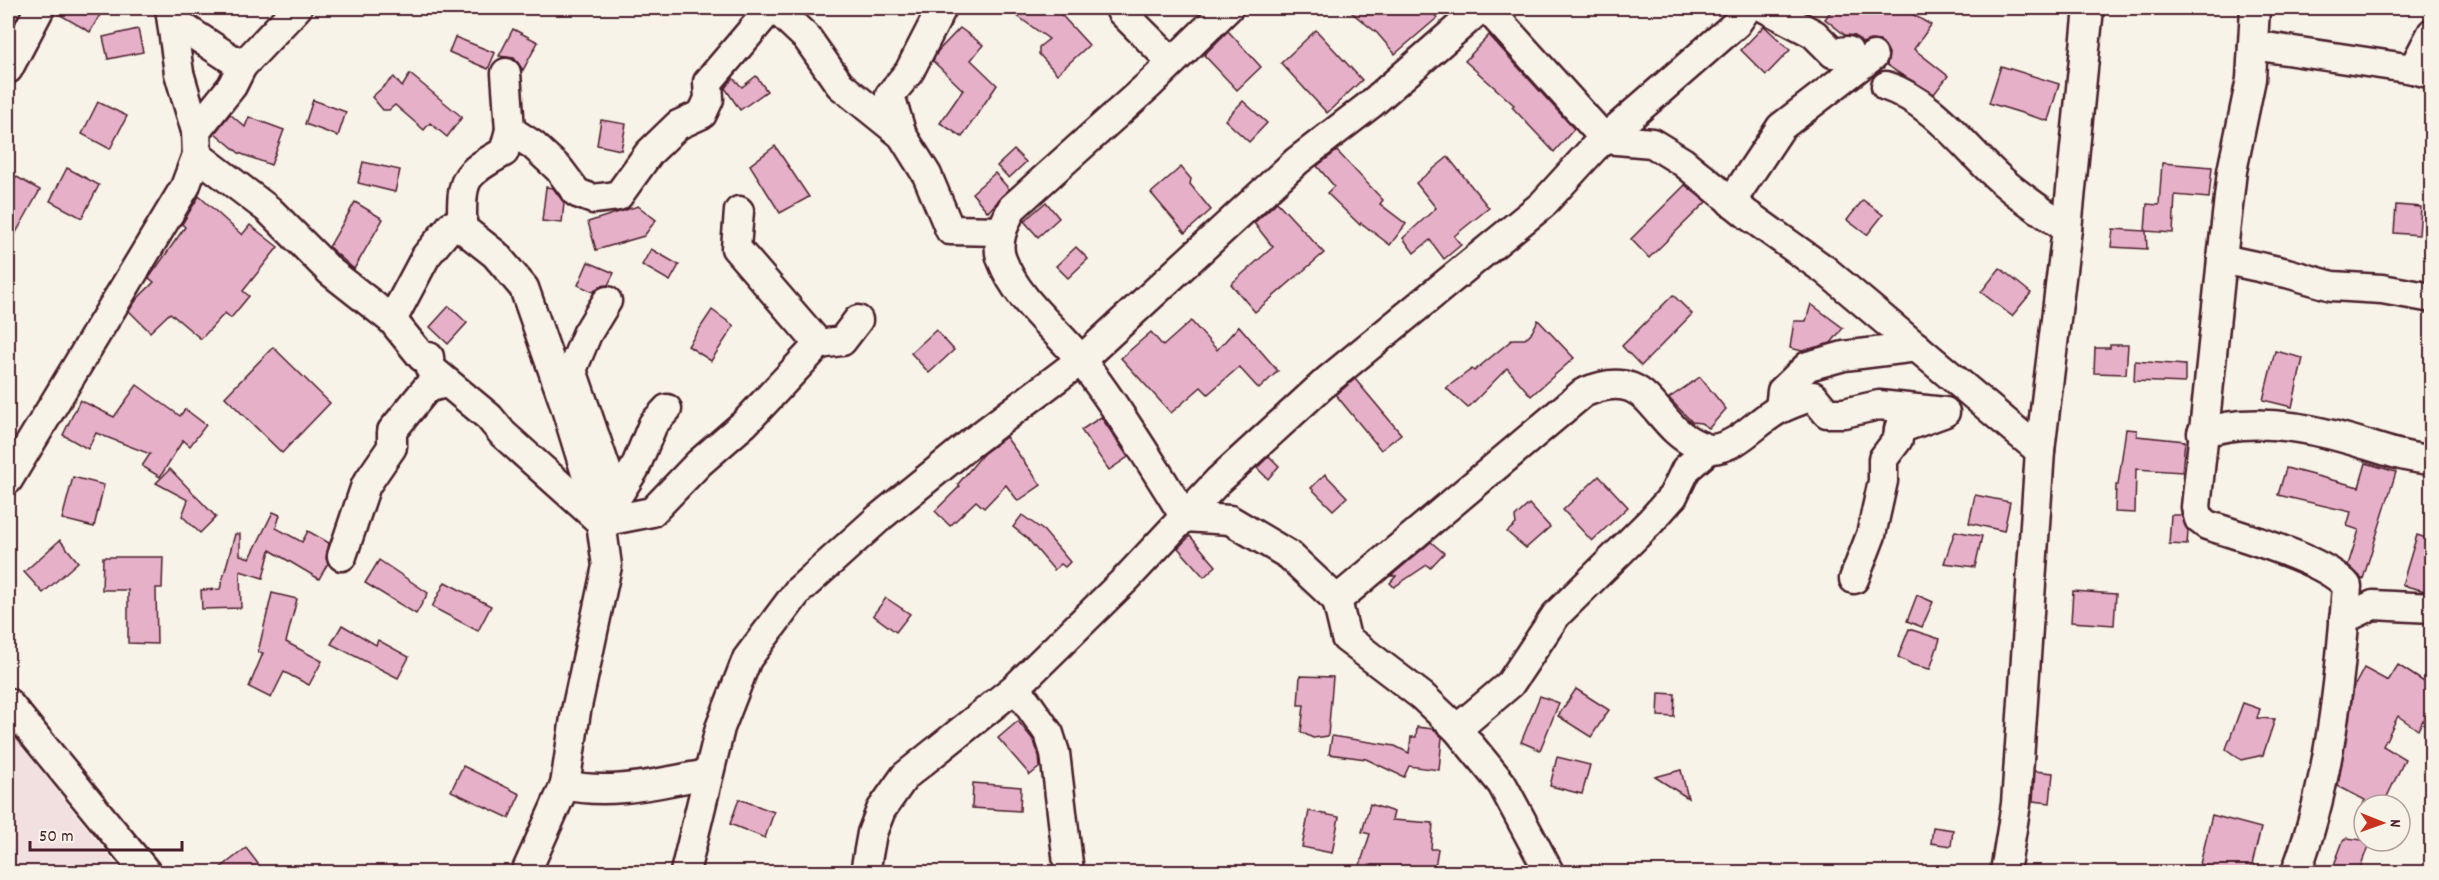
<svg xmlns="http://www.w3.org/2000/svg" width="2439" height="880" viewBox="0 0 2439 880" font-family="Dekko,sans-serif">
<rect width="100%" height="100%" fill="#f7f3e8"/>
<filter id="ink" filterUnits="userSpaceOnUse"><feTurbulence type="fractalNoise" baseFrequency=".0167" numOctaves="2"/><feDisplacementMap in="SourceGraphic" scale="12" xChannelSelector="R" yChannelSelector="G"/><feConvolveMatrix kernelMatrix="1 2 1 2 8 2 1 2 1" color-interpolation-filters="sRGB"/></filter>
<g filter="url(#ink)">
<path fill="#f2dfdf" d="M8,729L122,872H8Z"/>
<g fill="#e6b0c9" stroke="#4a1f2b" stroke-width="1.5">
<path d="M56,8H104L90,32L55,12Z"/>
<path d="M1006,8H1055L1089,45L1057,74L1039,54V47L1049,39Z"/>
<path d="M1346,8H1429L1437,18L1395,54L1377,33Z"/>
<path d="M1833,8H1902L1931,25L1914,49L1948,76L1934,94L1902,75L1887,65L1889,53L1880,41L1870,40L1862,43L1855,36L1845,35L1825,19Z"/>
<path d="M1764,26L1790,50L1766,75L1741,50Z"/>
<path d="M960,28L983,45L971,60L997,85L962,137L940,123L963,90L933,61L938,51Z"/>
<path d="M138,29L143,52L108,59L103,37Z"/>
<path d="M513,29L538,42L523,70L514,58L499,56Z"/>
<path d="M1316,30L1362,80L1327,113L1281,63Z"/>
<path d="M1228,31L1261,67L1237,90L1204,55Z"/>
<path d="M1489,35L1574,129L1554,152L1512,107L1514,105L1465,61Z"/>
<path d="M455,37L495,53L488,69L449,52Z"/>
<path d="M2001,66L2059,84L2048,121L1989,103Z"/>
<path d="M410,74L462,117L447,137L430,123L424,130L395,105L389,110H383L372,97L394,77L402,87Z"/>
<path d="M756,76L767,91L740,110L725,88L733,78L742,87Z"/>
<path d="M313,100L346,112L338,136L305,124Z"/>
<path d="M1243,101L1267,123L1249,142L1225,120Z"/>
<path d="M98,102L127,116L110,149L82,134Z"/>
<path d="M230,114L245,127L249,117L284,130L271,165L239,153L215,133Z"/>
<path d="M601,120L626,124L621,150L597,145Z"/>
<path d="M775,146L809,197L780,213L750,165Z"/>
<path d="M1014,150L1026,162L1009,178L997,166Z"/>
<path d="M1337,151L1383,200L1380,204L1406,224L1390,245L1361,223L1360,225L1327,193L1334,186L1317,166Z"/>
<path d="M1448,157L1489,208L1454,236L1461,245L1444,259L1430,240L1414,253L1403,238L1436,208L1416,183Z"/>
<path d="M363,162L400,170L395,192L358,183Z"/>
<path d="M2162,163L2212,167L2209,198L2175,195L2173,233L2146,231L2147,249L2111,247L2113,229L2145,231L2147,204L2159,205Z"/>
<path d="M1181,167L1191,179L1190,184L1211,210L1185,233L1151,193Z"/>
<path d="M67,168L99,185L82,218L50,201Z"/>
<path d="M8,172L40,190L8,247Z"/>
<path d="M995,173L1009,189L988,212L972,193Z"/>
<path d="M1685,185L1706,202L1649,258L1631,239Z"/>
<path d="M546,187L553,188L564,203L562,223L542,221Z"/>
<path d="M199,196L242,235L250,225L278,247L243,291L249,296L231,318L225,313L201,339L170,313L150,332L129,311L137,299L154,282L149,278L185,227L182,224Z"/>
<path d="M1863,200L1883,215L1867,235L1847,220Z"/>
<path d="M355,202L383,219L354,269L329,247Z"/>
<path d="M1046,202L1059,218L1038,237L1024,221Z"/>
<path d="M1277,202L1324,253L1255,312L1231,284L1273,247L1254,223Z"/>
<path d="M2396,205L2421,207L2419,235L2394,233Z"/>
<path d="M638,206L656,220L644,236L596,250L588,222Z"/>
<path d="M1076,247L1088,259L1068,278L1056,266Z"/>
<path d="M651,249L679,265L670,281L642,265Z"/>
<path d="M588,262L614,273L608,285L600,286L593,292L578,285Z"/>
<path d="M2000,268L2031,293L2012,316L1981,292Z"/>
<path d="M1673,295L1692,314L1641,366L1622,346Z"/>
<path d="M1811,304L1843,328L1831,343L1802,351L1790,348L1794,321H1806Z"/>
<path d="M449,306L467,323L448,344L430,327Z"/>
<path d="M712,310L734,326L711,361L688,346Z"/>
<path d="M1538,320L1574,358L1531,396L1507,368L1468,408L1446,388L1472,369L1474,371L1513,339H1525L1532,332Z"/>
<path d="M1191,321L1217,350L1239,326L1278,371L1259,389L1239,367L1208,394L1201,387L1171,413L1121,358L1151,332L1163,346Z"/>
<path d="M936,330L954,350L929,373L911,353Z"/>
<path d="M2110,345H2128L2126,374L2094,373L2095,348H2110Z"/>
<path d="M273,347L330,403L282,453L225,397Z"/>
<path d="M2275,351L2303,358L2292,407L2263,400Z"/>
<path d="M2135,361L2185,365V383L2134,381Z"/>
<path d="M1700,377L1726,409L1709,428L1701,423L1692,422L1669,398Z"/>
<path d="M1355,379L1401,434L1381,450L1336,395Z"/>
<path d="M137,385L180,416L185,409L206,425L190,446L183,440L160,477L142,466L150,454L96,433L88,449L63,435L80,400L114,417Z"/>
<path d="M1101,417L1128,457L1109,470L1081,430Z"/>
<path d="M2126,429L2137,430V436L2185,441L2182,472L2136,469L2135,513L2115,512L2116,485H2118Z"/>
<path d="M1006,437L1041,485L1018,501L1006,485L984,508L976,501L950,526L935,511L960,486L958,484L983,454Z"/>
<path d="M1269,456L1279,466L1268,479L1257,468Z"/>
<path d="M2366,463L2396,472L2363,579L2348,565L2359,530L2347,526L2351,512L2278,495L2286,468L2359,487Z"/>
<path d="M170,469L216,517L200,533L182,516L188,500L156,483Z"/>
<path d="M1325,474L1347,497L1333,510L1311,488Z"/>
<path d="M1599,476L1628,507L1592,541L1563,510Z"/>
<path d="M73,477L104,485L94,527L62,519Z"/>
<path d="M1975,495L2010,502L2004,531L1969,523Z"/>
<path d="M1529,504L1550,527L1526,548L1507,532L1516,524L1515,517Z"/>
<path d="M273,512L280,515L276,528L302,542L308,531L329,543L326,559L328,563L319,579L270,550L263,578L240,571L241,608L202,609L201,590L220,589L235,534H240V555L250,558Z"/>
<path d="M1022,515L1044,531L1070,562L1065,567L1061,564L1054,570L1027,538L1013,527Z"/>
<path d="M2171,515H2181L2188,531L2187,545L2169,544Z"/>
<path d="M1955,531L1982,536L1975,567L1944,563Z"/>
<path d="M2417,535L2432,540V570L2425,591L2402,585Z"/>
<path d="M1190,536L1216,566L1204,577L1178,548Z"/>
<path d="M60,540L78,562L43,593L24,572Z"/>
<path d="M1431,542L1444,553L1430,568L1427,565L1394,587L1390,583L1396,576H1391Z"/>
<path d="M103,557H163L162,588H156L157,644L128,643V590H102Z"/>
<path d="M379,560L428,593L416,614L365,583Z"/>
<path d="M445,582L491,606L478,631L432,607Z"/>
<path d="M2073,591L2116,594L2114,625L2071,622Z"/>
<path d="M272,593L297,599L286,642L322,661L309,685L284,672L271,698L249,687L263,653L258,652Z"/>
<path d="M1917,595L1933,602L1922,627L1907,621Z"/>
<path d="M886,598L910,614L896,632L873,615Z"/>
<path d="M342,625L376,645L378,640L409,657L398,678L331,644Z"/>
<path d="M1909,629L1940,639L1930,669L1913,665L1898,657Z"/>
<path d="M2398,665L2432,687V702L2418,730L2398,716L2383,746L2405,759L2383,805H2363L2365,800L2338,786L2354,687L2364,668L2388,681Z"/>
<path d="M1300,676L1333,677L1328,736L1313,738L1301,732L1304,705H1298Z"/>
<path d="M1576,689L1609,710L1591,737L1558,716Z"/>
<path d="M1659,693L1675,694L1674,717L1658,716Z"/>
<path d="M1540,696L1559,703L1540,750L1521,742Z"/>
<path d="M2243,703L2260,709L2257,718L2275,719L2263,755L2241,760L2226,749Z"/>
<path d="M1018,721L1034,741L1039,756L1040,767L1030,775L998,738Z"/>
<path d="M1417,727L1433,729L1442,737L1439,770L1409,766L1404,777L1366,759L1329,754L1332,736L1395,746L1409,753L1411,737H1416Z"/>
<path d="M1557,757L1590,765L1582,794L1550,786Z"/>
<path d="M463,766L520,794L509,818L451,791Z"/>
<path d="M1681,770L1688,798L1655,777Z"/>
<path d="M2035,771L2053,773L2050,803L2033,801Z"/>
<path d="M973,783L1021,787L1020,811L972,808Z"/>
<path d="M739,799L774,812L765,838L730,824Z"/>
<path d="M1370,804L1394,812L1392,820L1433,823L1431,849H1438L1434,873H1372L1359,868L1370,834L1362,832Z"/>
<path d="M1309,811L1339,817L1332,853L1302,847Z"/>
<path d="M2212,815L2261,828L2250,873H2231L2200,864Z"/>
<path d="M1933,827L1953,830L1951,846L1931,843Z"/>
<path d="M2347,838L2370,841L2358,873H2331L2343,841Z"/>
<path d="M246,848L265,873H214Z"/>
</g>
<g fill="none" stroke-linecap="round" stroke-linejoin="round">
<g stroke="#4a1f2b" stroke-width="33">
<g id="minor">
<path d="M775,8L807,38L840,85L902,135"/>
<path d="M942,8L909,72L890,95L902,135L927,175L950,230L1001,231"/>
<path d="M1228,8L1150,84L1012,208C1004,224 995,243 1002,260C1017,300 1055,328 1081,360C1119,410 1152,464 1185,517L1230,520L1289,555L1337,600L1346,638L1422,696L1457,729L1502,784L1549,872"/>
<path d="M1487,8L1605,139L1652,143L1683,162L1748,215L1825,270L2040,451"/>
<path d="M1765,8L1814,34L1833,53L1848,51"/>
<path d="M2255,8L2251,79L2232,171L2222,259L2287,273L2332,286L2382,289L2432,298"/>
<path d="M1121,11L1172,62"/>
<path d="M172,20L242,66L232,86L196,131"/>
<path d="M2253,45L2413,69L2432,74"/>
<path d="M242,66L297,8"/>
<path d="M8,69L40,8"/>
<path d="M2413,69L2432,33"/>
<path d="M506,73L510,130"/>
<path d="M1886,86C1933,102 1964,147 2000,179C2021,198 2045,213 2067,229"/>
<path d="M197,155L269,210L331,272L392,320L426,256L451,226L462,228L495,254L524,288L563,399L601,522L607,566L576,711L565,785L526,872"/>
<path d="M1731,202L1781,127L1873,56"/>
<path d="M462,228C462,180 460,176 504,152L510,130L533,145L559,169L577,193L593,199L618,196L649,153L678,125L702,114L709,99L708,82L771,8"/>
<path d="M2222,259L2196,507L2199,519L2207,525C2240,536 2326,560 2347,586C2340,682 2330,782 2296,872"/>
<path d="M607,301L587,334L572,370L616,498"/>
<path d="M392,320L422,357H429L430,368L489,417L503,434L601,522"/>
<path d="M819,344L842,341L858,320"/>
<path d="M1780,408L1782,391L1808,366L1844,356L1917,347"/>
<path d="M667,409L653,424L635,468L601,522L652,512L699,463L745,423L819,344L736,248L739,211"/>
<path d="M2202,433C2248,417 2304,426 2351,440C2378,448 2403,458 2432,460"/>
<path d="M8,480L185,187L197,155L196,131L179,73L170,8"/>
<path d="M342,556L366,485L392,447V431L427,388L446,383"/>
<path d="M1854,579L1871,535L1883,481V459L1898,439L1899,429L1943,413"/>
<path d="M1337,600L1583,393C1652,362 1650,425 1698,445C1702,446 1707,449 1711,449C1737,448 1756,422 1778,410C1789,404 1801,400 1813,396L1827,413H1844L1879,405L1945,412"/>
<path d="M2344,619L2373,605L2432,608"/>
<path d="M1016,687L1049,734L1055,753L1069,872"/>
<path d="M8,703L146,872"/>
<path d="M1457,729L1510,684L1556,615L1650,522L1673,496L1686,469L1709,449"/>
<path d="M565,785C612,796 661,782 708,774"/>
<path d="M685,872L720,728L747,659L798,591L880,517L971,443L1081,360L1297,161L1371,104L1481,8"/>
<path d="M865,872L872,833L881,810L905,776L1016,687L1128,577L1218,481L1328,380L1542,205L1594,148L1736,24L1747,8"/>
<path d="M2005,872L2016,804L2040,451L2067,229L2089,8"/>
</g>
</g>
<use href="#minor" stroke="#f7f3e8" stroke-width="28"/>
</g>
</g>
<rect width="2439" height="880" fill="none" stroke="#f7f3e8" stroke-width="30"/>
<rect x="15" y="15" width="2409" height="850" fill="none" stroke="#4a1f2b" stroke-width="2" filter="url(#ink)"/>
<g transform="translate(2382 823) rotate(91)"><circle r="28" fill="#f7f3e8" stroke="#b29e9c" stroke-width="1.5"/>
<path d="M0-4.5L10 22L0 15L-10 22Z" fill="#c8321e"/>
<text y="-9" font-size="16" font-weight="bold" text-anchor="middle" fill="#4a1f2b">N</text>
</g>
<path d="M30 841v9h152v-9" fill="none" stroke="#4a1f2b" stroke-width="3"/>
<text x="39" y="841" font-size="18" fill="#4a1f2b" stroke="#f7f3e8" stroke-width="4.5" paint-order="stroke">50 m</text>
</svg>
